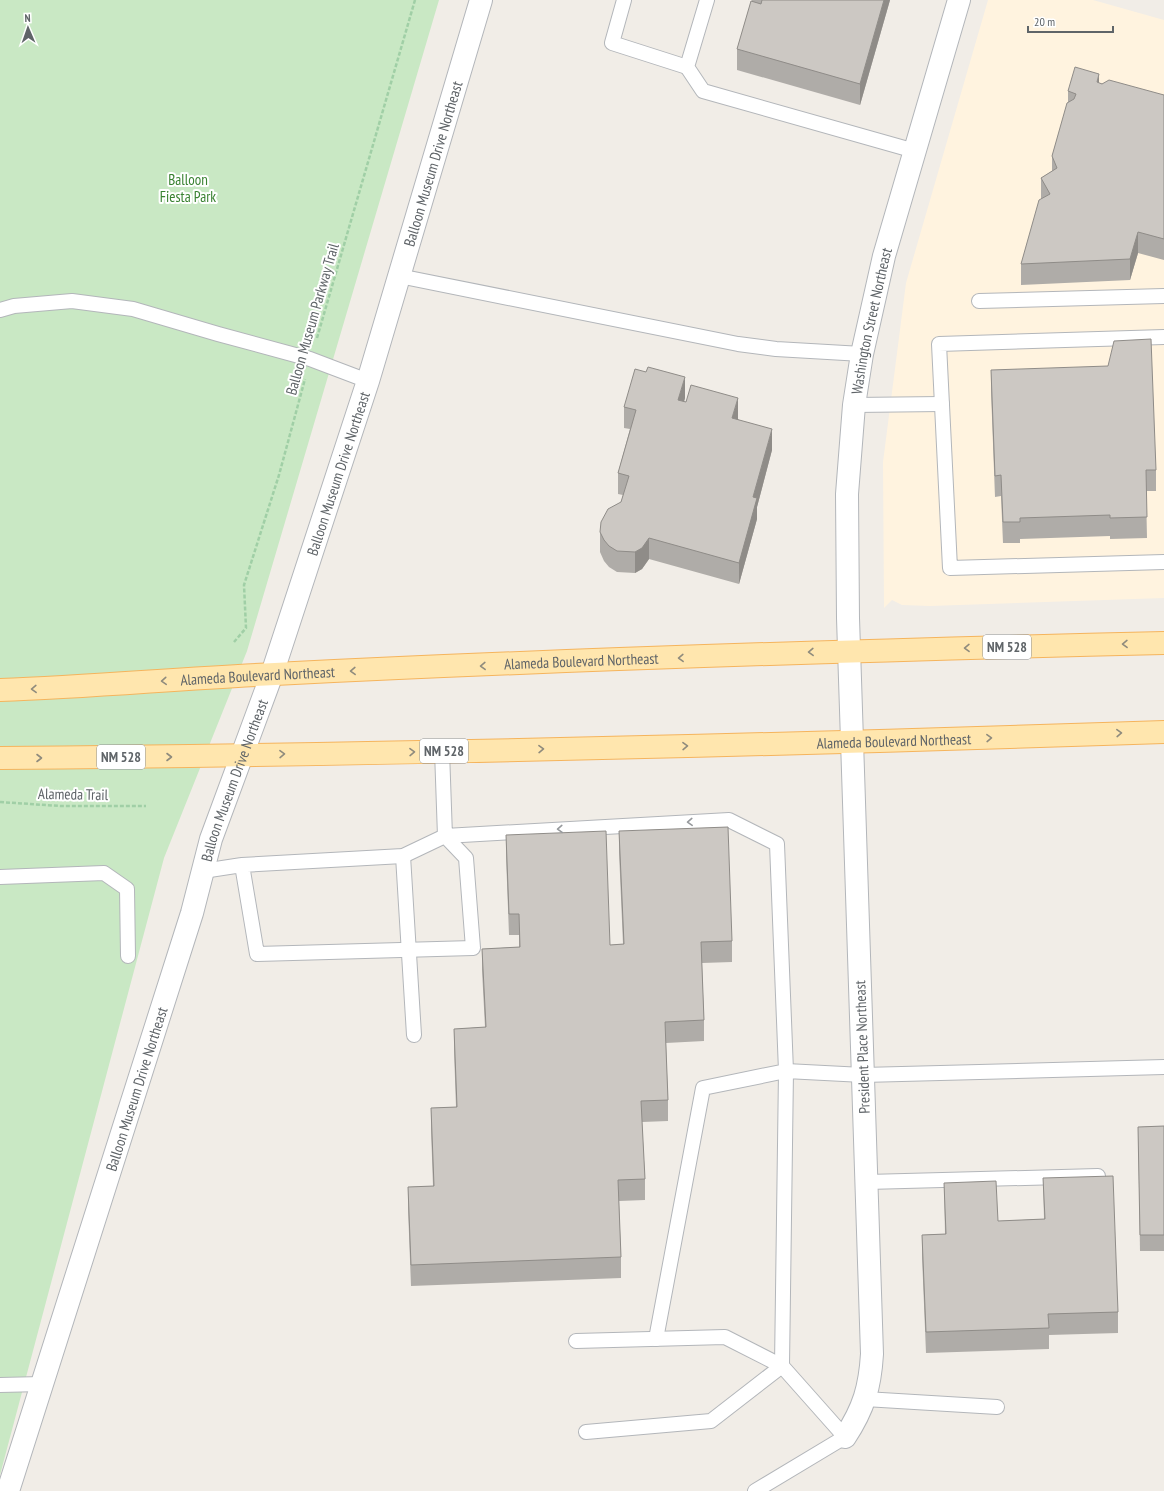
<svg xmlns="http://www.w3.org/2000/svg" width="1164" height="1491" viewBox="0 0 1164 1491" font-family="'PT Sans Narrow',sans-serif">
<rect width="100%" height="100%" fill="#f1ede7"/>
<path fill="#fff3df" d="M988,0H1093L1164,20V598L930,606L902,605L892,600L884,608L883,462L906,283Z"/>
<path fill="#c9e8c4" d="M0,0H439L247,651L164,858L0,1475Z"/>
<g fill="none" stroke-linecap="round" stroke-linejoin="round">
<g stroke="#b3b6ba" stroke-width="16">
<g id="lane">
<path d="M624,0L612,43L687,67"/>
<path d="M707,0L687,67L703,91L915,151"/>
<path d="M399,276L738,344L776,349L862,354"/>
<path d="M979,301L1164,296"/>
<path d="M0,310L14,306L72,301L133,309L218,334L310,359L368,381"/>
<path d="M1164,337L939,344L950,568L1164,562"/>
<path d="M854,405L942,404"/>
<path d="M442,751L445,836L729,820L777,844L786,1071L703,1088L656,1339"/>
<path d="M403,856L414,1035"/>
<path d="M203,871L242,865L403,856L445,836L466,858L473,948L257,954L242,865"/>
<path d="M0,877L104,873L127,889L128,956"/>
<path d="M867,1182L1098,1176"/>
<path d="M576,1341L725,1337L782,1366L711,1421L586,1432"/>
<path d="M0,1385L42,1384"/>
<path d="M865,1399L997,1407"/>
<path d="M755,1491L845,1437L782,1366L786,1071L863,1075L1164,1067"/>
</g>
</g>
<g stroke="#b3b6ba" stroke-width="24">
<g id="street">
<path id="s1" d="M845,1437C864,1408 870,1387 872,1354L848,618L847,494L854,405L862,354L884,256L959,0"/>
<path id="s2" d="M8,1491L192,913L211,839L272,674L368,381L481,0"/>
</g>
</g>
<g stroke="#f5b45d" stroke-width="24">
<g id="primary">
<path id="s3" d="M0,690C92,687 183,678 275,674C571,659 867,650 1164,643"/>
<path id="s4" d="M0,758C388,755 776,745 1164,732"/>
</g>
</g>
<g stroke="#a0cfa6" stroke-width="2.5" stroke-dasharray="4 2" stroke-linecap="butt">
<path d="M317,338L415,0"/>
<path d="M234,642L246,628L244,585L279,475L305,379"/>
<path d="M0,802L60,806H146"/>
</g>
<use href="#lane" stroke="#fff" stroke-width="14"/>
<use href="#street" stroke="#fff" stroke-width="22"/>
<use href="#primary" stroke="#ffe6ae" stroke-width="22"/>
</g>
<g fill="#afaca8">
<path d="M752,0H890L860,105L737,70V49Z"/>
<path d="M1099,83L1164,95V260L1138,253L1130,280L1021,285V264L1041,199V178L1052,171V156L1068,103V91Z"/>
<path d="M991,370L1156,470V491H1146L1147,538L1110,539V536L1020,539V543H1003L1001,496L995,497L991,391Z"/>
<path d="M646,372L685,398L684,402L738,419L772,450L757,507V519L739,584L649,559L642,569L635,573L617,572L609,567L604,561L600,552V532L621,502L623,495L618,494V473L630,429L624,428V407Z"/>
<path d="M619,831L732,941V962L702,963L704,1020V1041L666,1043L668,1100V1121L642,1122L645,1179V1200L619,1201L621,1257V1278L411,1286L408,1208V1187L433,1186L431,1129V1108L456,1107L454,1050V1029L485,1027L482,970V949L519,947V935H509L506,856V835L610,945L623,944L619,852Z"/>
<path d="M1164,1126V1251H1140L1138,1127Z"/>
<path d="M1043,1178L1118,1312V1333L1049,1335V1349L926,1353L922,1256V1235L945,1234L944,1183L998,1221L1044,1219Z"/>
</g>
<g fill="#8f8c88">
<path d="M884,0H890L860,105V84Z"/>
<path d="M1099,74V95L1097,82Z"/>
<path d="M1138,232V253L1130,280V259Z"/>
<path d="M685,377V398L678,421V400Z"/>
<path d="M738,398V419L732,439V418Z"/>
<path d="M772,429V450L757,507V519L739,584V563L753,497Z"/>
<path d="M649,538V559L642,569L635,573V552Z"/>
</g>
<g fill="#ccc8c3" stroke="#8f8c88">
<path d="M762,0H884L860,84L737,49L751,1L761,4Z"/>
<path d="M1075,67L1099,74L1097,82L1102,84L1109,80L1164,95V239L1138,232L1130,259L1021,264L1039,200L1050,194L1041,178L1057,168L1052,156L1067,103L1074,99L1076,94L1068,91Z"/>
<path d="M1151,339L1156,470H1146L1147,517L1110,518V515L1020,518V522H1003L1001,475L995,476L991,370L1108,366L1114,341Z"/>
<path d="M648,367L685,377L678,400L686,402L691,385L738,398L732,418L772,429L753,497L757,498L739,563L649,538L642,548L635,552L617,551L609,546L604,540L600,532L601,522L608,509L621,502L629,476L618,473L636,410L624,407L635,369L646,372Z"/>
<path d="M728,827L732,941L701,942L704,1020L665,1022L668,1100L641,1101L645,1179L618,1180L621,1257L411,1265L408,1187L434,1186L431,1108L457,1107L454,1029L486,1027L482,949L520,947L519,914H509L506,835L606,831L610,945L624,944L619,831Z"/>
<path d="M1164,1126V1235H1140L1138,1127Z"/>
<path d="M1113,1176L1118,1312L1048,1314L1049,1328L926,1332L922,1235L946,1234L944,1183L996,1181L998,1221L1045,1219L1043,1178Z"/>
</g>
<defs><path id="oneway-chevron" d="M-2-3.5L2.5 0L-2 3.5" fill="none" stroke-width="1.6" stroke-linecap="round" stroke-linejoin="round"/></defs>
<g stroke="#8f8b7d">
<use href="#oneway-chevron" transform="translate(1125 644) rotate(179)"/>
<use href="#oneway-chevron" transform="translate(967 648) rotate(179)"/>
<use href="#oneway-chevron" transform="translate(811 652) rotate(178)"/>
<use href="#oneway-chevron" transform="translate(681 658) rotate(178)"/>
<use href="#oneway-chevron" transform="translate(483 666) rotate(178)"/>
<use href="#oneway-chevron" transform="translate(353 671) rotate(178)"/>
<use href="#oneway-chevron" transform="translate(164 681) rotate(176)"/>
<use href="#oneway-chevron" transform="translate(34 689) rotate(178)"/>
<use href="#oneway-chevron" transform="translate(1119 733) rotate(-2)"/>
<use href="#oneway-chevron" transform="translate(989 738) rotate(-2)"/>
<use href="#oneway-chevron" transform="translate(685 746) rotate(-1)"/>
<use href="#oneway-chevron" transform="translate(541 749) rotate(-1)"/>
<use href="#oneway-chevron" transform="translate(412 752) rotate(-1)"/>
<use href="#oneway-chevron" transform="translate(282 754) rotate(-1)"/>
<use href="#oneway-chevron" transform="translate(169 757)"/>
<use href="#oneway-chevron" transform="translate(39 758)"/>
</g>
<g stroke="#979a9d">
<use href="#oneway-chevron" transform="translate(690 822) rotate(177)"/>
<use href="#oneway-chevron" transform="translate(560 829) rotate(177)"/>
</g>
<g text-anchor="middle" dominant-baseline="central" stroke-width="4" stroke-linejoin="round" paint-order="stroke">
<g fill="#fff" stroke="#8f9295" stroke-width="1">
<rect x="983" y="635" width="48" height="24" rx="3"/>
<rect x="420" y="739" width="48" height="24" rx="3"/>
<rect x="97" y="745" width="48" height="24" rx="3"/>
</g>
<g font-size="14" font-weight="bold" fill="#5f6468">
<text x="1007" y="647">NM 528</text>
<text x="444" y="751">NM 528</text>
<text x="121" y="757">NM 528</text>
</g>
<g font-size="15" fill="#5f6468" stroke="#fff">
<text stroke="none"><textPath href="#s2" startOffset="1394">Balloon Museum Drive Northeast</textPath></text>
<text transform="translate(312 319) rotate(-74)">Balloon Museum Parkway Trail</text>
<text stroke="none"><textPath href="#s1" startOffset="1124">Washington Street Northeast</textPath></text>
<text stroke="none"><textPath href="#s2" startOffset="1070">Balloon Museum Drive Northeast</textPath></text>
<text stroke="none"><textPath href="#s3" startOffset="582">Alameda Boulevard Northeast</textPath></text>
<text stroke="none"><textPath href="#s3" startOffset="258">Alameda Boulevard Northeast</textPath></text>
<text stroke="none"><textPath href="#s4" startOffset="894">Alameda Boulevard Northeast</textPath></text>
<text stroke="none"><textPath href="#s2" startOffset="746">Balloon Museum Drive Northeast</textPath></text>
<text transform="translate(73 794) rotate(1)">Alameda Trail</text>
<text transform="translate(862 1047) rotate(-92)">President Place Northeast</text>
<text stroke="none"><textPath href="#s2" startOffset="422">Balloon Museum Drive Northeast</textPath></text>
</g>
<g font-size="15" fill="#3a8232" stroke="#fff">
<text x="188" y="179">Balloon<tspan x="188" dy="17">Fiesta Park</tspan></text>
</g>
</g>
<g transform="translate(28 28) rotate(358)" stroke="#ffffff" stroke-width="3" paint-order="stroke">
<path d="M0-3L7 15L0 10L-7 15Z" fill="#5f6468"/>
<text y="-6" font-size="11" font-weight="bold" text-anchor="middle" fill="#5f6468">N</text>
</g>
<path d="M1028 26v6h85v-6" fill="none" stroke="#5f6468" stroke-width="2"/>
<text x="1034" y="26" font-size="12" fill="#5f6468" stroke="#ffffff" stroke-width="3" paint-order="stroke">20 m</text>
</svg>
